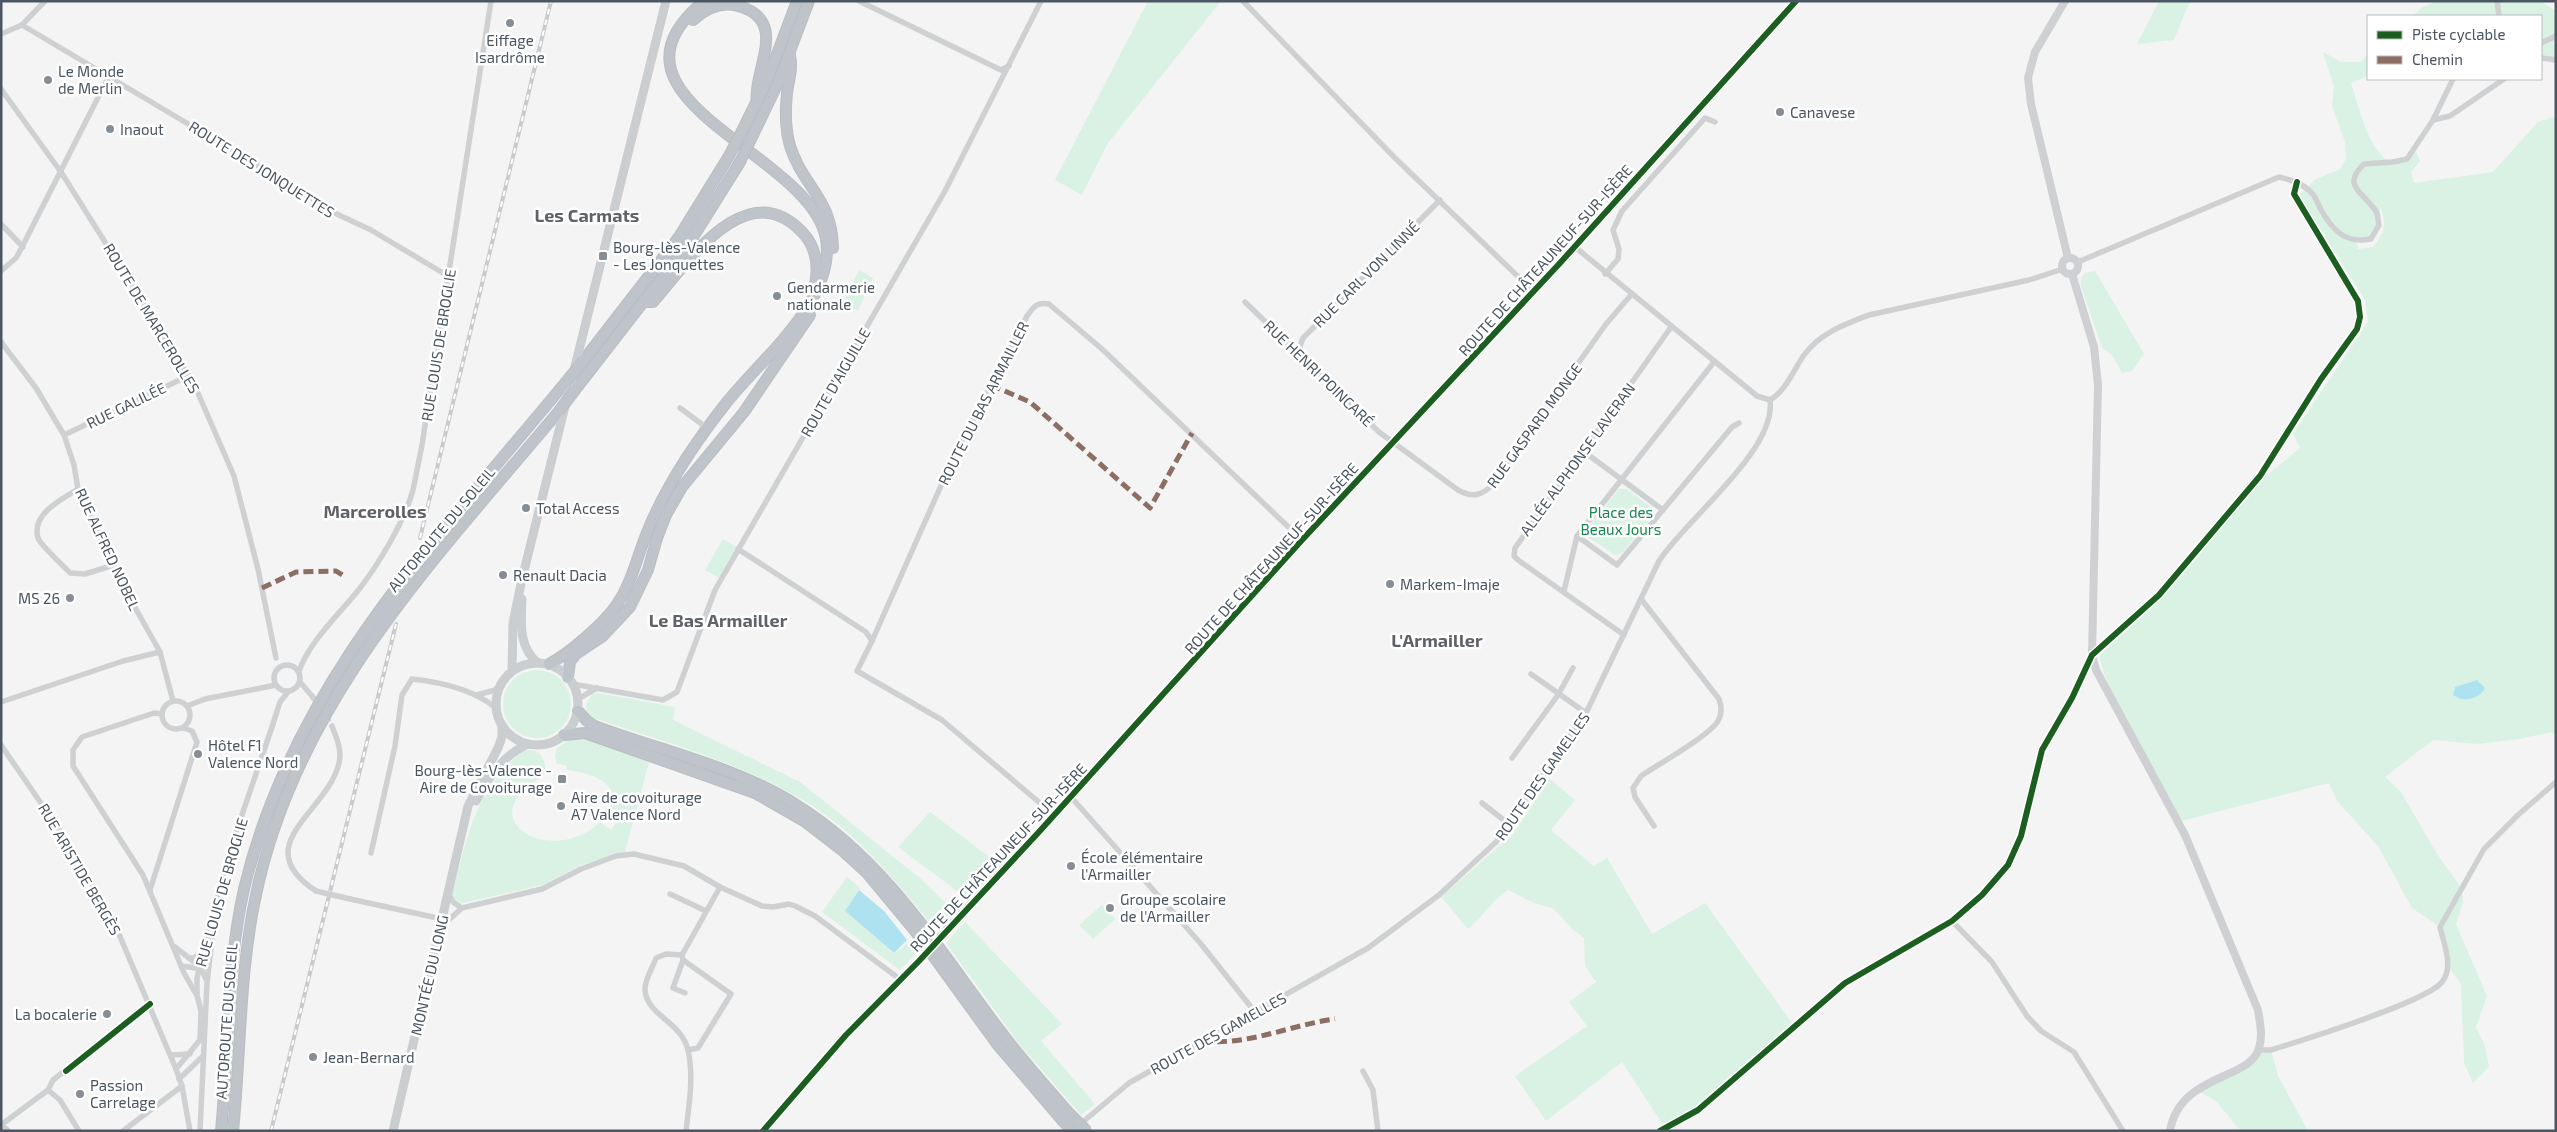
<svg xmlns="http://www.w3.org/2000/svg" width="2557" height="1132" viewBox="0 0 2557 1132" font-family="'Exo 2',sans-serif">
<rect width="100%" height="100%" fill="#f4f4f4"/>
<g fill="#d9f2e3" fill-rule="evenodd">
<path d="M1148,1H1221L1108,143L1082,195L1055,180Z"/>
<path d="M2159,1H2192L2188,6L2174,40L2137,44Z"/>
<path d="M2437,1H2540L2556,11V58H2541V16H2413L2421,8Z"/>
<path d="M2323,52L2341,62H2361L2368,54V76L2351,83C2359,108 2367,146 2389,162L2407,159L2415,149L2420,161L2411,172L2414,183L2493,172L2538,122L2556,116V736L2551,732L2519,739L2478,744L2433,740L2385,777L2401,792L2437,854L2462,889L2463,903L2456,924L2487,996L2476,1027L2485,1046L2489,1067L2473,1083L2464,1063L2461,984L2449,968L2440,927L2412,908L2378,846L2337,801L2329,783L2182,821C2166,791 2099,682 2100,655L2142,617L2260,481L2300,448L2293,434L2368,322L2365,300L2299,195L2316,179L2340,169L2346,159L2345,142L2332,106L2334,87ZM2381,209C2387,225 2384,234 2373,247L2358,249L2357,241L2371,239L2379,225L2377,213Z"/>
<path d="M859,270L873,278L858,311L843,303Z"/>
<path d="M2095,271L2144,354L2132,371L2122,373L2112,355L2102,348L2081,286V278L2085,273Z"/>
<path d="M1619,489H1626L1653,508V515L1622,553L1615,555L1586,536V530Z"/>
<path d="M723,539L736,547L719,578L705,570Z"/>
<circle cx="537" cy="704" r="34"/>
<path d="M599,693L675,707L673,720L800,782L921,879L955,912L937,931C905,893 874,853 835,822C765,768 674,746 591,717L587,714L586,705L592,694Z"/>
<path d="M582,737L649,762L625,852L581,865L542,885L459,904L452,898V894C468,837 474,789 523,751C540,746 548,761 544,776C465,820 553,868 600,822L611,830L617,822L607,813C626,783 589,772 566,770L567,766L557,764L555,755L557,748L571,738Z"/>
<path d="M1550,779L1575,800L1551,830L1594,866L1607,858L1652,934L1705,903L1795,1027L1698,1110L1665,1128L1622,1062L1546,1121L1515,1076L1587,1026L1569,1002L1596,982L1585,966L1584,938L1572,929L1554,909L1534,903L1508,890C1492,900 1483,917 1468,929L1441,897L1513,834Z"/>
<path d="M930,812L1001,866L968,899L898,847Z"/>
<path d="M847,877L860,888L845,911L894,954L912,939L920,949L900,970L822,912Z"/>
<path d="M1102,905L1115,919L1093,939L1079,925Z"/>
<path d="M965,922L1062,1024L1041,1041L1095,1104L1081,1115L1020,1045L946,943Z"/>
<path d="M2259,1050H2271L2278,1076L2308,1131H2241L2216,1101L2195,1089L2235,1072Z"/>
</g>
<g fill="#aee2f0">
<path d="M2477,680L2485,688C2480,699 2463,703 2453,695L2455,687Z"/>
<path d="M859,890L884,911L907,940L894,953L845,911Z"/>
</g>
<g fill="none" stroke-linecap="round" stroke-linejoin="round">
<path stroke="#d2d4d7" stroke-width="5.5" stroke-dasharray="5.5 3" stroke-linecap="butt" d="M312,696L332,726"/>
<g stroke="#b9bec3" stroke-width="12">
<g id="highway">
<path d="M693,20C705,9 721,1 738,6C791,20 752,71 757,103"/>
<path d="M790,55C793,69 789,78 787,93C785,111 785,129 790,146C803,187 832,198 833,248"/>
<path d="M744,127L768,78L797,1"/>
<path d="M754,133L778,83L809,1"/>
<path d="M645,302H653C687,263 747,172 803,233C817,248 820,271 813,290"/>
<path d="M583,361L679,237L729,156"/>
<path d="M575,390L690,242L740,162"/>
<path d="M549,664C568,654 602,625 615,607C632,584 637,556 648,530C667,484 696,441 727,402C762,358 836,300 826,239C812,152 584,100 704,1"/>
<path d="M568,677L570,662L576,654L603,636L630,607L648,570L657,538L666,515L682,487L744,412L810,315"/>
<path d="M578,711L587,721L595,726C662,751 734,766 795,804C886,860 938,949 1001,1032C1022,1060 1046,1087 1069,1113"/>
<path d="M564,735L585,733L755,793L804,821L843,851L866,872L915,931L997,1044L1062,1120"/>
<path d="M221,1131C229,1050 226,969 244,889C293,683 435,541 565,383"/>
<path d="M233,1131C241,1052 239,973 256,895C296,701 437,557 559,411"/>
</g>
</g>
<g stroke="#ced0d2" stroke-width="5.5">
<path d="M859,1L1001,70L1009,66"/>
<path d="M1243,1L1394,157L1534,292"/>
<path d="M2497,1L2499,16"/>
<path d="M22,25L309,196L324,208L371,230L448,276"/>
<path d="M1,34L22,25L45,1"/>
<path d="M2541,43L2556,36"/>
<path d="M2541,58L2556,60"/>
<path d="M1,89L61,172L194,384L234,476L258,569L276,658"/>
<path d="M2433,120L2450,116L2504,79"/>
<path d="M1,224L23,247"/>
<path d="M1575,247L1757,396L1770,400C1786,391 1794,369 1804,355C1820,333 1845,324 1869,315L2029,280L2063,269"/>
<path d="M2078,262L2279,177C2291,180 2301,183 2310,191C2315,195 2317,202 2320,208C2332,230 2345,244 2371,239L2379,225C2378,222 2378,216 2377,213C2367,194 2339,187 2364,164L2393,162L2407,159L2433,120L2453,79"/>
<path d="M1,271L16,258L21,249L109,76"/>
<path d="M1605,274L1618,259L1619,249L1613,230L1622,211L1705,118L1715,122"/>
<path d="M1245,302L1379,432L1458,490C1472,498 1482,496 1493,484L1606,324L1631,295"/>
<path d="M1,342L36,388L64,435L74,465L78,489L128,595L160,652L173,701"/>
<path d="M1298,352L1303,338L1440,200"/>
<path d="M680,408L707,428"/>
<path d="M64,435L188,376"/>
<path d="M1583,451L1663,510"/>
<path d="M78,489C62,499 31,514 38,538C41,546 63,565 70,573L85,574L114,565"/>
<path d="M1577,536L1617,565L1732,427L1739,423"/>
<path d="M738,549L866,632L872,641L857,671L942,720L1054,815"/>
<path d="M1564,591L1577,536L1714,362"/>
<path d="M1641,599L1719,699C1722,707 1722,714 1718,721C1709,736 1657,765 1641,776L1633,788L1635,797L1654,826"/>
<path d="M1624,635L1518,560L1514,556L1515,548L1671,327"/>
<path d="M872,641L952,461L1027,316C1034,306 1037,302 1049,304L1102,349L1302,540"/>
<circle cx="287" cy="678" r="13"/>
<path d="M299,671C311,639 339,615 360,588C380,562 404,522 413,490C416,475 419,460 422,445L491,1"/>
<path d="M1531,674L1586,713"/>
<path d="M300,682L312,696"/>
<path d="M573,684L663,700L677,692L715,590L945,191L1041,1"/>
<path d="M477,695L495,690L499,686"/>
<path d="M578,699L597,688"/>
<circle cx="176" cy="715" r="14"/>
<path d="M1,702L123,661L160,652"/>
<path d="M187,706L205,699L276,685"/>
<path d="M162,714L154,713L82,737L73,750V766L143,875L184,973L196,994"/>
<path d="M1,745L58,828L113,920L176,1069L182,1086L190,1131"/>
<path d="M1512,758L1558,695L1573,668"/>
<path d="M1071,797L1201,944L1255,1012"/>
<path d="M1482,803L1510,825"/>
<path d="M371,853L395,746L402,695L412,679C440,682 474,690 496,708"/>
<path d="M150,890L197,742L192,731L183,728"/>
<path d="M316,891C246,845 328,812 339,763C342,750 337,739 332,726"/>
<path d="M448,894L454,903L462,908"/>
<path d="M670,894L706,911"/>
<path d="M350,899L442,919"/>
<path d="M1952,921L1992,962L2027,1016L2041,1031L2074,1052L2123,1131"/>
<path d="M443,925L462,908L542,889L581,869L616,856L634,854L684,866L720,887L762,906L773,907L789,904L795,906L815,916L901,980"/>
<path d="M175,947L189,958H194L204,950"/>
<path d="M682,955L683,960L731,994L698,1048L688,1050"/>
<path d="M189,958L201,968L206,979"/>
<path d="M683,960L673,988L685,993"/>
<path d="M181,966L196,968L201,966"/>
<path d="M2259,1050H2271C2300,1041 2428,1001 2442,982C2454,967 2444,944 2440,927L2484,849L2518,815L2556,782"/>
<path d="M171,1055L190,1054"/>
<path d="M176,1069L200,1040L201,1011L197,995V978L214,909L230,850L272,727L280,702L288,692"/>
<path d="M1363,1071L1373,1090L1378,1131"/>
<path d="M179,1079L203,1056"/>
<path d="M48,1090L60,1100L79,1131"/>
<path d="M1,1125L48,1090L53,1080L150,1004"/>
<path d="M123,1131L182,1086"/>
<path d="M200,1131L207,983L213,931"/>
<path d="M686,1131C689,1105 694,1076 688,1050C681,1021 647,1016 645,990C644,981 653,967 656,958L666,954L682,955L720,887"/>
<path d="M1072,1131L1129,1083L1368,948L1439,895L1496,842L1586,713L1659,561C1686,519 1777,450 1770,400"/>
<path d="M1660,1131L1698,1110L1845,983L1952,921L1982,895L2008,865L2021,836L2042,750L2072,698L2092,655L2159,595L2260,476L2321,379L2357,329L2360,317L2358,301L2294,194L2297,182"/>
</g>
<g stroke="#ced0d4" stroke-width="8">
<path d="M2065,1L2035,52L2028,78L2031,104L2068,258"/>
<circle cx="2070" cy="266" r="8"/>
<path d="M2072,274L2094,347L2098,385L2092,655L2096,670L2185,835L2258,1010C2260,1023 2263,1036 2259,1048C2250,1081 2180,1073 2170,1131"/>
<path d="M946,930L1038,833L1302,540L1560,263L1796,1"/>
<path d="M763,1131L846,1035L919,961"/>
</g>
<g stroke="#caced1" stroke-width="9">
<path d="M522,599C521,622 518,647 538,663"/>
<circle cx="537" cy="704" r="41"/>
<path d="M512,671L513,623L522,579L666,1"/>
<path d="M476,801C487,779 504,754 528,744"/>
<path d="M1,1127L6,1131"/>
<path d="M393,1131L468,806L498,748L502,737V725"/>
</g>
<use href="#highway" stroke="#bec4c9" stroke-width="10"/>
<g stroke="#c9cacc" stroke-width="4">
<g id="rail">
<path d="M420,538L551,1"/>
<path d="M271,1131L396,624"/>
</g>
</g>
<use href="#rail" stroke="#fff" stroke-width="2" stroke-dasharray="5.5" stroke-linecap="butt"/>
<g stroke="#b9bec3" stroke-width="12" stroke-linecap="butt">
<g id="highway-bridge">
<path d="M729,156L744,127"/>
<path d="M740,162L754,133"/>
<path d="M565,383L583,361"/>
<path d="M559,411L575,390"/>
<path d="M1069,1113L1087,1131"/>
<path d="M1062,1120L1072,1131"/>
</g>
</g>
<path stroke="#ced0d2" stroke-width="5.5" d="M316,891L350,899"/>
<path stroke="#ced0d4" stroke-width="8" d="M919,961L946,930"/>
<use href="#highway-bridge" stroke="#bec4c9" stroke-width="10"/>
<g stroke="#8d6e63" stroke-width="5" stroke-dasharray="10 5" stroke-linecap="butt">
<path d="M991,385L1030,402L1150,508L1192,433"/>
<path d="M262,588L296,572L336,571L344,576"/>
<path d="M1202,1041C1248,1046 1290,1025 1335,1019"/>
</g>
<g stroke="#fff" stroke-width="9">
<g id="cycleway">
<path d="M66,1071L150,1004"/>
<path d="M763,1131L846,1035L919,961L1038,833L1302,540L1560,263L1796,1"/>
<path d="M1660,1131L1698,1110L1845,983L1952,921L1982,895L2008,865L2021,836L2042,750L2072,698L2092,655L2159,595L2260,476L2321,379L2357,329L2360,317L2358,301L2294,194L2297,182"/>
</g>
</g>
<use href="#cycleway" stroke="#1b5e20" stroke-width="6"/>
</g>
<g fill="#868d94" stroke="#fff" stroke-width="2">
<circle cx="510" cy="23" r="5"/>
<circle cx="48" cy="80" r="5"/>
<circle cx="1780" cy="112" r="5"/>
<circle cx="110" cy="129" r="5"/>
<rect x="598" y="251" width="10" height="10" rx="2.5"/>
<circle cx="777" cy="296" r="5"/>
<circle cx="526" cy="508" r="5"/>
<circle cx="503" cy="575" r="5"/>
<circle cx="1390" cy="584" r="5"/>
<circle cx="70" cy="598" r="5"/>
<circle cx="198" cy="754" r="5"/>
<rect x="557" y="774" width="10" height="10" rx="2.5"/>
<circle cx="561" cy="806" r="5"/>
<circle cx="1071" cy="866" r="5"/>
<circle cx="1110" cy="908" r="5"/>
<circle cx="107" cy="1014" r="5"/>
<circle cx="313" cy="1057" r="5"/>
<circle cx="80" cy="1094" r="5"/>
</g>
<g text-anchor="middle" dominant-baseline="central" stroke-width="5" stroke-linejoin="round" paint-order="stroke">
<g font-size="15" fill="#4a5661" stroke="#fff" text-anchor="start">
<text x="510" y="40" text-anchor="middle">Eiffage<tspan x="510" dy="17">Isardrôme</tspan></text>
<text x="58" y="71">Le Monde<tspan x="58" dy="17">de Merlin</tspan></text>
<text x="1790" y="112">Canavese</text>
<text x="120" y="129">Inaout</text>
<text x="613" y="247">Bourg-lès-Valence<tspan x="613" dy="17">- Les Jonquettes</tspan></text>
<text x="787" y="287">Gendarmerie<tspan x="787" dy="17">nationale</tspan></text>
<text x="536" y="508">Total Access</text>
<text x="513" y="575">Renault Dacia</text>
<text x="1400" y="584">Markem-Imaje</text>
<text x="60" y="598" text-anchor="end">MS 26</text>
<text x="208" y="745">Hôtel F1<tspan x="208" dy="17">Valence Nord</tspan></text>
<text x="552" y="770" text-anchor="end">Bourg-lès-Valence -<tspan x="552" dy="17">Aire de Covoiturage</tspan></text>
<text x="571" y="797">Aire de covoiturage<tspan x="571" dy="17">A7 Valence Nord</tspan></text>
<text x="1081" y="857">École élémentaire<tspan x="1081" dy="17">l'Armailler</tspan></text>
<text x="1120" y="899">Groupe scolaire<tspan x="1120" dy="17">de l'Armailler</tspan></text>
<text x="97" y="1014" text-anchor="end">La bocalerie</text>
<text x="323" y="1057">Jean-Bernard</text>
<text x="90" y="1085">Passion<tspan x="90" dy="17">Carrelage</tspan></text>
</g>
<g font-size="15" fill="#4a5661" stroke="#fff">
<text transform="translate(262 169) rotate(32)">ROUTE DES JONQUETTES</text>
<text transform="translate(1545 260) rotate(-48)">ROUTE DE CHÂTEAUNEUF-SUR-ISÈRE</text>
<text transform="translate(1366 274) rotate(-45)">RUE CARL VON LINNÉ</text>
<text transform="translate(152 318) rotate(59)">ROUTE DE MARCEROLLES</text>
<text transform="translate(438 345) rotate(-81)">RUE LOUIS DE BROGLIE</text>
<text transform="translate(1319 373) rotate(44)">RUE HENRI POINCARÉ</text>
<text transform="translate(835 382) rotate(-60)">ROUTE D'AIGUILLE</text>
<text transform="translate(983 403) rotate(-63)">ROUTE DU BAS ARMAILLER</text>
<text transform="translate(126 405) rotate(-26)">RUE GALILÉE</text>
<text transform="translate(1534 425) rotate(-54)">RUE GASPARD MONGE</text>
<text transform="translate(1577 459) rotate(-54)">ALLÉE ALPHONSE LAVERAN</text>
<text transform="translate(441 529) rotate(-50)">AUTOROUTE DU SOLEIL</text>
<text transform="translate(108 549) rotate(65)">RUE ALFRED NOBEL</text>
<text transform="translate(1271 558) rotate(-48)">ROUTE DE CHÂTEAUNEUF-SUR-ISÈRE</text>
<text transform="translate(1542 776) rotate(-55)">ROUTE DES GAMELLES</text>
<text transform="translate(998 857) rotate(-47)">ROUTE DE CHÂTEAUNEUF-SUR-ISÈRE</text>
<text transform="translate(80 869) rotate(60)">RUE ARISTIDE BERGÈS</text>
<text transform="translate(221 892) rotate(-74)">RUE LOUIS DE BROGLIE</text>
<text transform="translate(429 975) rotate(-77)">MONTÉE DU LONG</text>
<text transform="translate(226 1021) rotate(-86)">AUTOROUTE DU SOLEIL</text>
<text transform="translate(1218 1033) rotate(-29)">ROUTE DES GAMELLES</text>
</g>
<g font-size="15" fill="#17864f" stroke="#fff">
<text x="1621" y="512">Place des<tspan x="1621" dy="17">Beaux Jours</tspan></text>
</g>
<g font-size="18" font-weight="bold" fill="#5f6368" stroke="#fff">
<text x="587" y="215">Les Carmats</text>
<text x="375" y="511">Marcerolles</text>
<text x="718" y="620">Le Bas Armailler</text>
<text x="1437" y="640">L'Armailler</text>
</g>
</g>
<rect width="2557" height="1132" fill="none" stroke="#4a5661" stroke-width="5"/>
<rect x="2367" y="15" width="175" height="65" fill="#ffffff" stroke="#b7bbc0"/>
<rect x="2377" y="31" width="25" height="8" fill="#1b5e20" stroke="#b7bbc0"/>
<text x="2412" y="40" font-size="15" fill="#4a5661">Piste cyclable</text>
<rect x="2377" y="56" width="25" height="8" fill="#8d6e63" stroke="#b7bbc0"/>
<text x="2412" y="65" font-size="15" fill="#4a5661">Chemin</text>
</svg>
